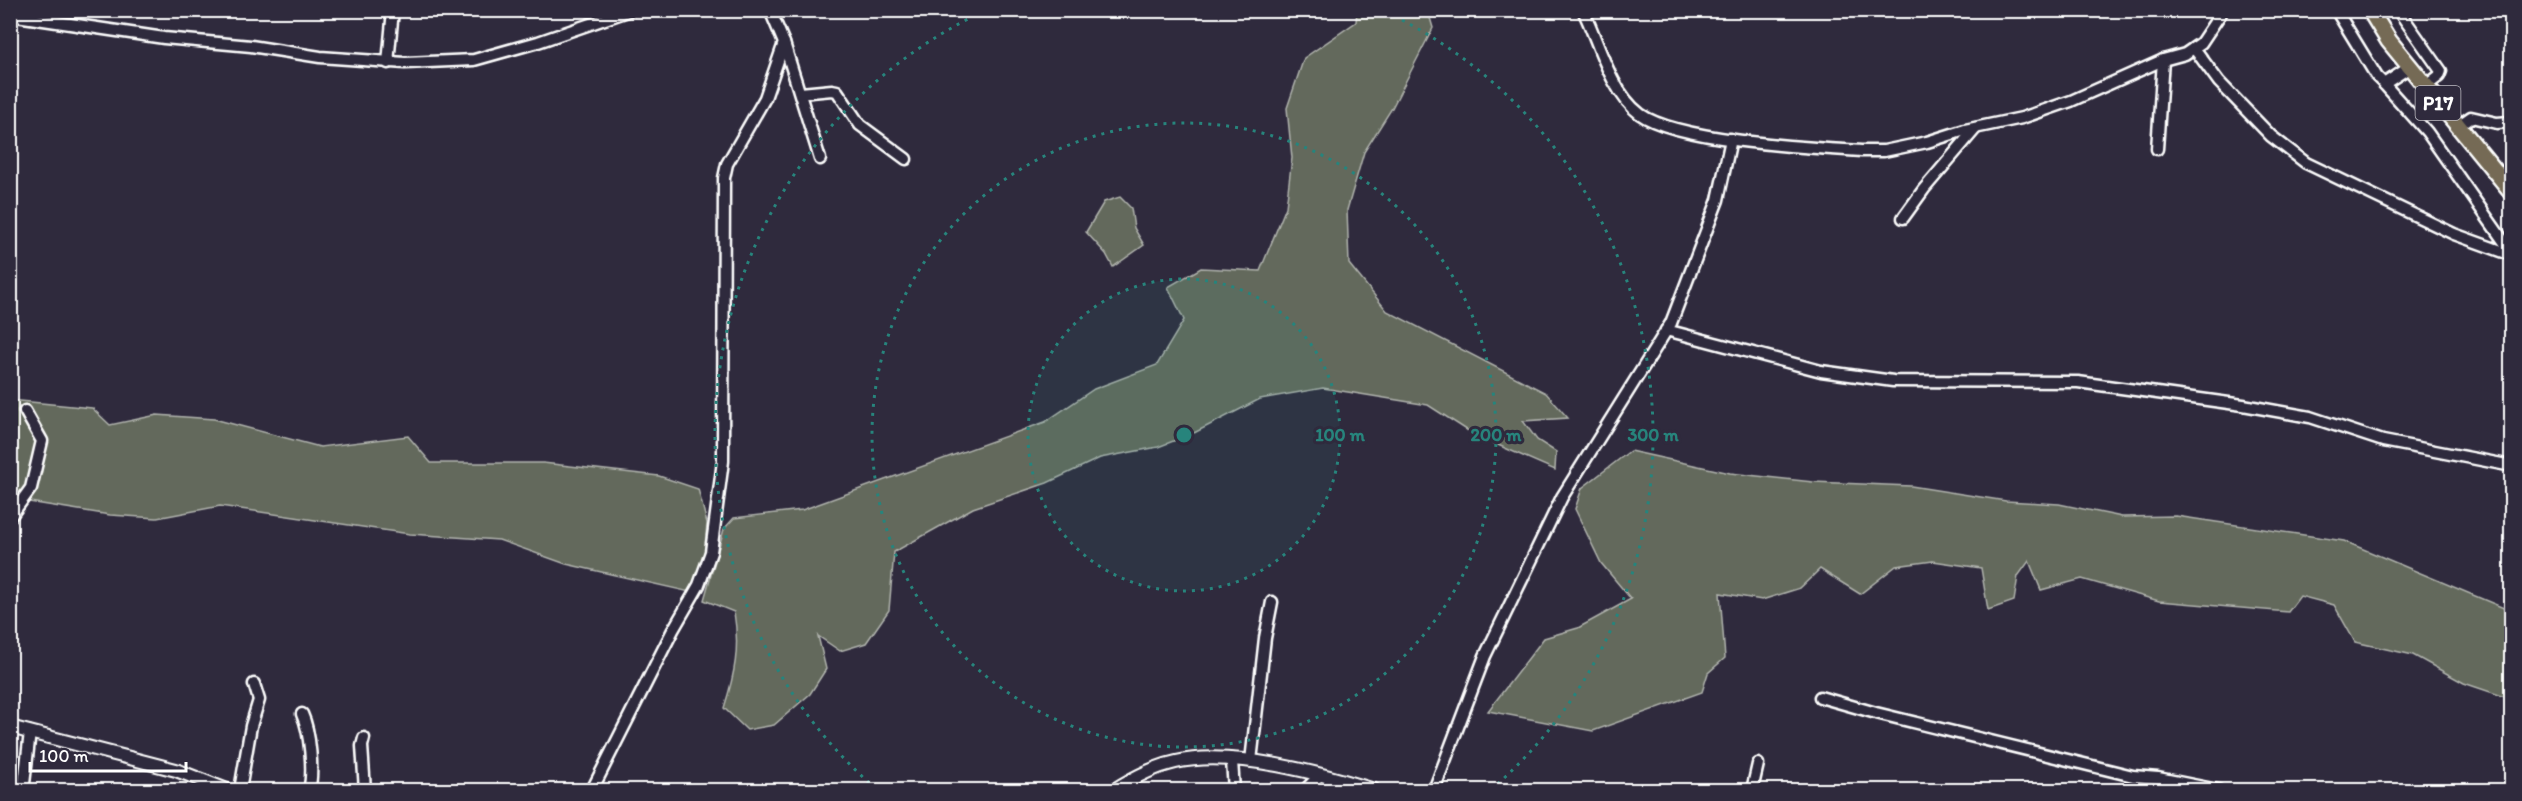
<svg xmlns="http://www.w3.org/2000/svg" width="2522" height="801" viewBox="0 0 2522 801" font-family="Itim,sans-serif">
<rect width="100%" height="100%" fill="#2f2a3d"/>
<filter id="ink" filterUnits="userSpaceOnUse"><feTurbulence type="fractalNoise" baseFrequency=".0167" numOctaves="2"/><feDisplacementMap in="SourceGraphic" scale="12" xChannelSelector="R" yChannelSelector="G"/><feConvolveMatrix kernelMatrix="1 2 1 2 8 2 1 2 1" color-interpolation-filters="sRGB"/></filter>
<g filter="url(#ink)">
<g fill="#63695c" stroke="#b1b4ae" stroke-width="1.5">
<path d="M1357,11H1428L1433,28L1392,108L1364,152L1347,210L1349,264L1387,311L1546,393L1568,418L1523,421L1537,440L1556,452L1555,470L1473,434L1428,405L1323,388L1260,399L1194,433L1158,447L1100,458L1047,483L973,508L894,552L889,610L866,643L840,651L818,636L826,669L810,694L774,725L747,730L724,708C735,673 740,648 734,612L704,600L724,529L734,518L802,510L1045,422L1094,389L1157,365L1184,320L1168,287L1201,268L1260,271L1286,207L1292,158L1287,108L1304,58L1356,22Z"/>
<path d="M1120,197L1131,208L1134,228L1144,245L1113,267L1106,254L1086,232L1104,202Z"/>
<path d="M10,400L92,408L110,425L157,415L214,419L320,447L408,436L431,463H543L659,476L698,489L707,523L704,557L690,592L566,564L499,540L410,534L220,506L157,518L110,515L11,499Z"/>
<path d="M1630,451L1730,473L1813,482L1911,486L2006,501L2059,504L2122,517L2176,516L2344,541L2511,611V699L2464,683L2413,655L2355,642L2334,605L2300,596L2288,612L2159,601L2082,579L2041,590L2029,561L2018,576L2014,601L1988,610L1981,568L1933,561L1896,566L1860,594L1820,569L1800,588L1762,600L1720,593L1725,658L1708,673L1702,692L1593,731L1488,711L1544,638L1578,628L1631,599L1601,563L1575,509L1582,488Z"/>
</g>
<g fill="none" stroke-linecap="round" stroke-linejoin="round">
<g stroke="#fff" stroke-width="15">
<g id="minor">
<path d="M1583,10C1599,43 1610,91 1640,114C1677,141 1812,148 1861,151H1884L1927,142L1965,130L2022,118L2071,101L2163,60L2185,54L2201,43L2223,10"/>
<path d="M2336,10L2377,77L2384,84L2410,67"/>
<path d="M2398,10L2441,71L2439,76L2425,87"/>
<path d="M10,15L164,38L251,46L320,57L405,63L474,60L538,42L631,10"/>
<path d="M784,43L820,159"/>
<path d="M2194,48L2219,82L2271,136L2306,163L2454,234L2512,255"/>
<path d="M388,63L393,10"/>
<path d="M2384,84L2427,132L2512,253"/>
<path d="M801,93L832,90L837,91L860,125L906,159"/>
<path d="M2458,126L2471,117L2497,123L2510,122"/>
<path d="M2157,149L2163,60"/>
<path d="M1903,218L1924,189L1976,128"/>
<path d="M1666,330L1821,371L1893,381L2078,382L2243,405L2310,417L2383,441L2512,466"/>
<path d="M10,517L31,488L42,441L25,411"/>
<path d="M1820,697L1876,713L2133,776L2158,778L2218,790"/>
<path d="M302,714C310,731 314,772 309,790"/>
<path d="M364,738L362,746L365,790"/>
<path d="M1232,761L1234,790"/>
<path d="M1251,761L1265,638L1272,602"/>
<path d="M21,790L24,784L30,732"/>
<path d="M240,790L251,726L259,700L254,684"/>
<path d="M592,790L673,630L699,585L711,552L723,461L724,178L727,164L765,98L784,43L770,10"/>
<path d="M1305,790L1320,775"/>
<path d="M1434,790L1485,656L1562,497L1671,323L1718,200L1731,139"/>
<path d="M1752,790L1758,764"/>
</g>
</g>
<g stroke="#fff" stroke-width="16">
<g id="tertiary">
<path d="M10,727L176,770L227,790"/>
<path d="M1114,790C1133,778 1153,767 1176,762C1231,749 1320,773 1374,790"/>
</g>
</g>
<g stroke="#fff" stroke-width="20">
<path id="primary" d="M2370,10L2389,41L2512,192"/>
</g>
<use href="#minor" stroke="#2f2a3d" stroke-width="10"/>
<use href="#tertiary" stroke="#2f2a3d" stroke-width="12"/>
<use href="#primary" stroke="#746b55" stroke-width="15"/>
</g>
</g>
<circle cx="1184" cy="435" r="156" fill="#27847c" fill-opacity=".12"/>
<g fill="none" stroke="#27847c" stroke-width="3" stroke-dasharray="3 6">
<circle cx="1184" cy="435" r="156"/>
<circle cx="1184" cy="435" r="312"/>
<path d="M876 789A469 469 0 0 1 982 12M1386 12A469 469 0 0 1 1492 789"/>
</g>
<g text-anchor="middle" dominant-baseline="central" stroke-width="6" stroke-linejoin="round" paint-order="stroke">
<rect fill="#2f2a3d" stroke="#c1bfc5" stroke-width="1.5" x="2415.5" y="86" width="45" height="34" rx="4.5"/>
<g font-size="20" font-weight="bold" fill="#fff">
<text x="2438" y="103">P17</text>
</g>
</g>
<circle cx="1184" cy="435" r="9" fill="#27847c" stroke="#2f2a3d" stroke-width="3"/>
<g font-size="18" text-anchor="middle" font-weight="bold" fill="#27847c" stroke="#2f2a3d" stroke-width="6" stroke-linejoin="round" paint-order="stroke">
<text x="1340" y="441">100 m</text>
<text x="1496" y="441">200 m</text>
<text x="1653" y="441">300 m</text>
</g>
<rect width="2522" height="801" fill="none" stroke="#2f2a3d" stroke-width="36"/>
<rect x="18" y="18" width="2486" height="765" fill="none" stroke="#fff" stroke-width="2" filter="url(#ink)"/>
<path d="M30 762v9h156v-9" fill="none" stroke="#ffffff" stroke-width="3"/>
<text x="39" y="762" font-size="18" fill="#ffffff" stroke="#2f2a3d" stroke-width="4.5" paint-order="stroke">100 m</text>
</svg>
